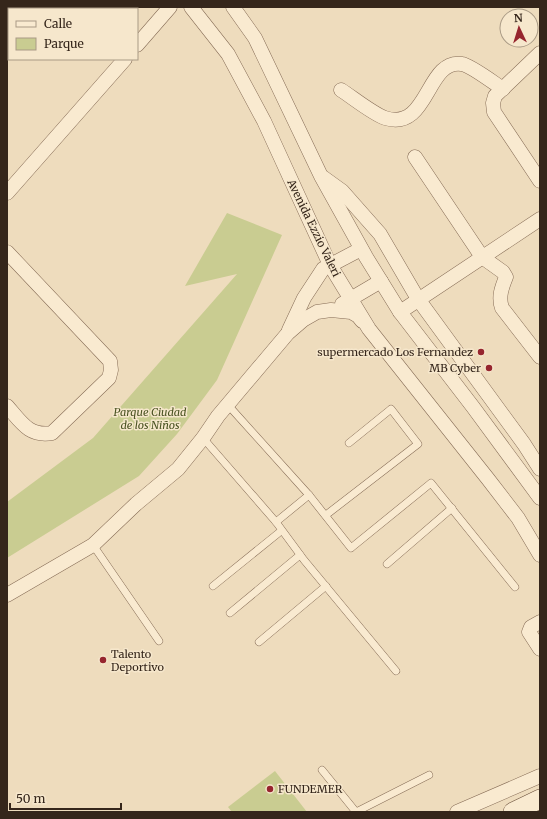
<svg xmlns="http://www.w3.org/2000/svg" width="547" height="819" viewBox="0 0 547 819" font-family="Merriweather,serif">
<rect width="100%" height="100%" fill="#eedcbd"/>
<g fill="#c9cc91">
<path d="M227,213L282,235L217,380L177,434L139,476L7,558V502L93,438L237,274L185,286Z"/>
<path d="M275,771L307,812H232L228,807Z"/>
</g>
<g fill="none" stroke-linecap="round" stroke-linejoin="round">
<g stroke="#866c56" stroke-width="8">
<g id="lane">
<path d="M228,405L309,495L351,548L431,483L515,587"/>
<path d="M203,438L276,522L304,560L396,671"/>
<path d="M326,515L418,444L391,409L349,443"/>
<path d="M276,522L309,495"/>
<path d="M93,545L159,641"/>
<path d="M387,564L452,508"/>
<path d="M213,586L281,531"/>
<path d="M230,613L300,555"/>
<path d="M259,642L326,586"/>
<path d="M322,770L356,812"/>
<path d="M356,812L429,775"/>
</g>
</g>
<g stroke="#866c56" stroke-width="15">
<g id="street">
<path d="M191,7L228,54L264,121L330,265L369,329L488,479L518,518L540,555"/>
<path d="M233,7L255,38L321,176L366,257L400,312L473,407L540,498"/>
<path d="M137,45L170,7"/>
<path d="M540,53L495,96L493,103L494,112L540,181"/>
<path d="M341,90C352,97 373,114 385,118C429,132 426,58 462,64C470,65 494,83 503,89"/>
<path d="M415,157L482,257L503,272L506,277C502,287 498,297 502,308L540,357"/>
<path d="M324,178L342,191L380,234L418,299L524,444L540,469"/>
<path d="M7,193L125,59"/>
<path d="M7,252L110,361L111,370L109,378L52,433C29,437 21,422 7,406"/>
<path d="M342,304L381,281"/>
<path d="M400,312L540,219"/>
<path d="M289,330L304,298L323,269L361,249"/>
<path d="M7,595L93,545L136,504L178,469L203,438L218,416L288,333L303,320L317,312L331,310L351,312L358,316L362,321"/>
<path d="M540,622L531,627L529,632L540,649"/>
<path d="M457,812L540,776"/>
</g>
</g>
<g stroke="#684d39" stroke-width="20">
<path id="secondary" d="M513,812L540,799"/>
</g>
<use href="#lane" stroke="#f9ead0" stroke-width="7"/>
<use href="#street" stroke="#f9ead0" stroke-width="14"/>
<use href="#secondary" stroke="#f9ead0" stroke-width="19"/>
</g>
<g fill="#96252e" stroke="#f6e7cc" stroke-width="1.5">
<circle cx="481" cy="352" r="4"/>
<circle cx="489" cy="368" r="4"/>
<circle cx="103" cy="660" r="4"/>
<circle cx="270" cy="789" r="4"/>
</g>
<g text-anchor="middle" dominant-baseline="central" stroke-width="3" stroke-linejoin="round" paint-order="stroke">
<g font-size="11" fill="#35261b" stroke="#f6e7cc">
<text transform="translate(314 228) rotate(64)">Avenida Ezzio Valeri</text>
</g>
<g font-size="11" fill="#35261b" stroke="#f6e7cc" text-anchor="end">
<text x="473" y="352">supermercado Los Fernandez</text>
<text x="481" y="368">MB Cyber</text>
<text x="111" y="654" text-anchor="start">Talento<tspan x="111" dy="13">Deportivo</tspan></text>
<text x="278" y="789" text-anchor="start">FUNDEMER</text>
</g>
<g font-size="11" font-style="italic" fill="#495221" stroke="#f6e7cc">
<text x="150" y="412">Parque Ciudad<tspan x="150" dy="13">de los Niños</tspan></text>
</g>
</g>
<rect width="547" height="819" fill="none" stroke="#35261b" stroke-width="16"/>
<rect x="8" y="8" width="130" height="52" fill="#f6e7cc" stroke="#a99a85"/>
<rect x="16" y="21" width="20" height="6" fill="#f9ead0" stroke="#a99a85"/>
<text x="44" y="28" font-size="12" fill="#35261b">Calle</text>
<rect x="16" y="38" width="20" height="12" fill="#c9cc91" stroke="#a99a85"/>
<text x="44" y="48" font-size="12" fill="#35261b">Parque</text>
<g transform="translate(519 28) rotate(356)"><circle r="19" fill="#f6e7cc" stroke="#a99a85"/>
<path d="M0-3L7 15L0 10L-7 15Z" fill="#96252e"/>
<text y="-6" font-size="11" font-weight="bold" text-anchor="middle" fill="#35261b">N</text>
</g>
<path d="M10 803v6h111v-6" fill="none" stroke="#35261b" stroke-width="2"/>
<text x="16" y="803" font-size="12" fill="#35261b" stroke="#f6e7cc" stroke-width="3" paint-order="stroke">50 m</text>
</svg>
